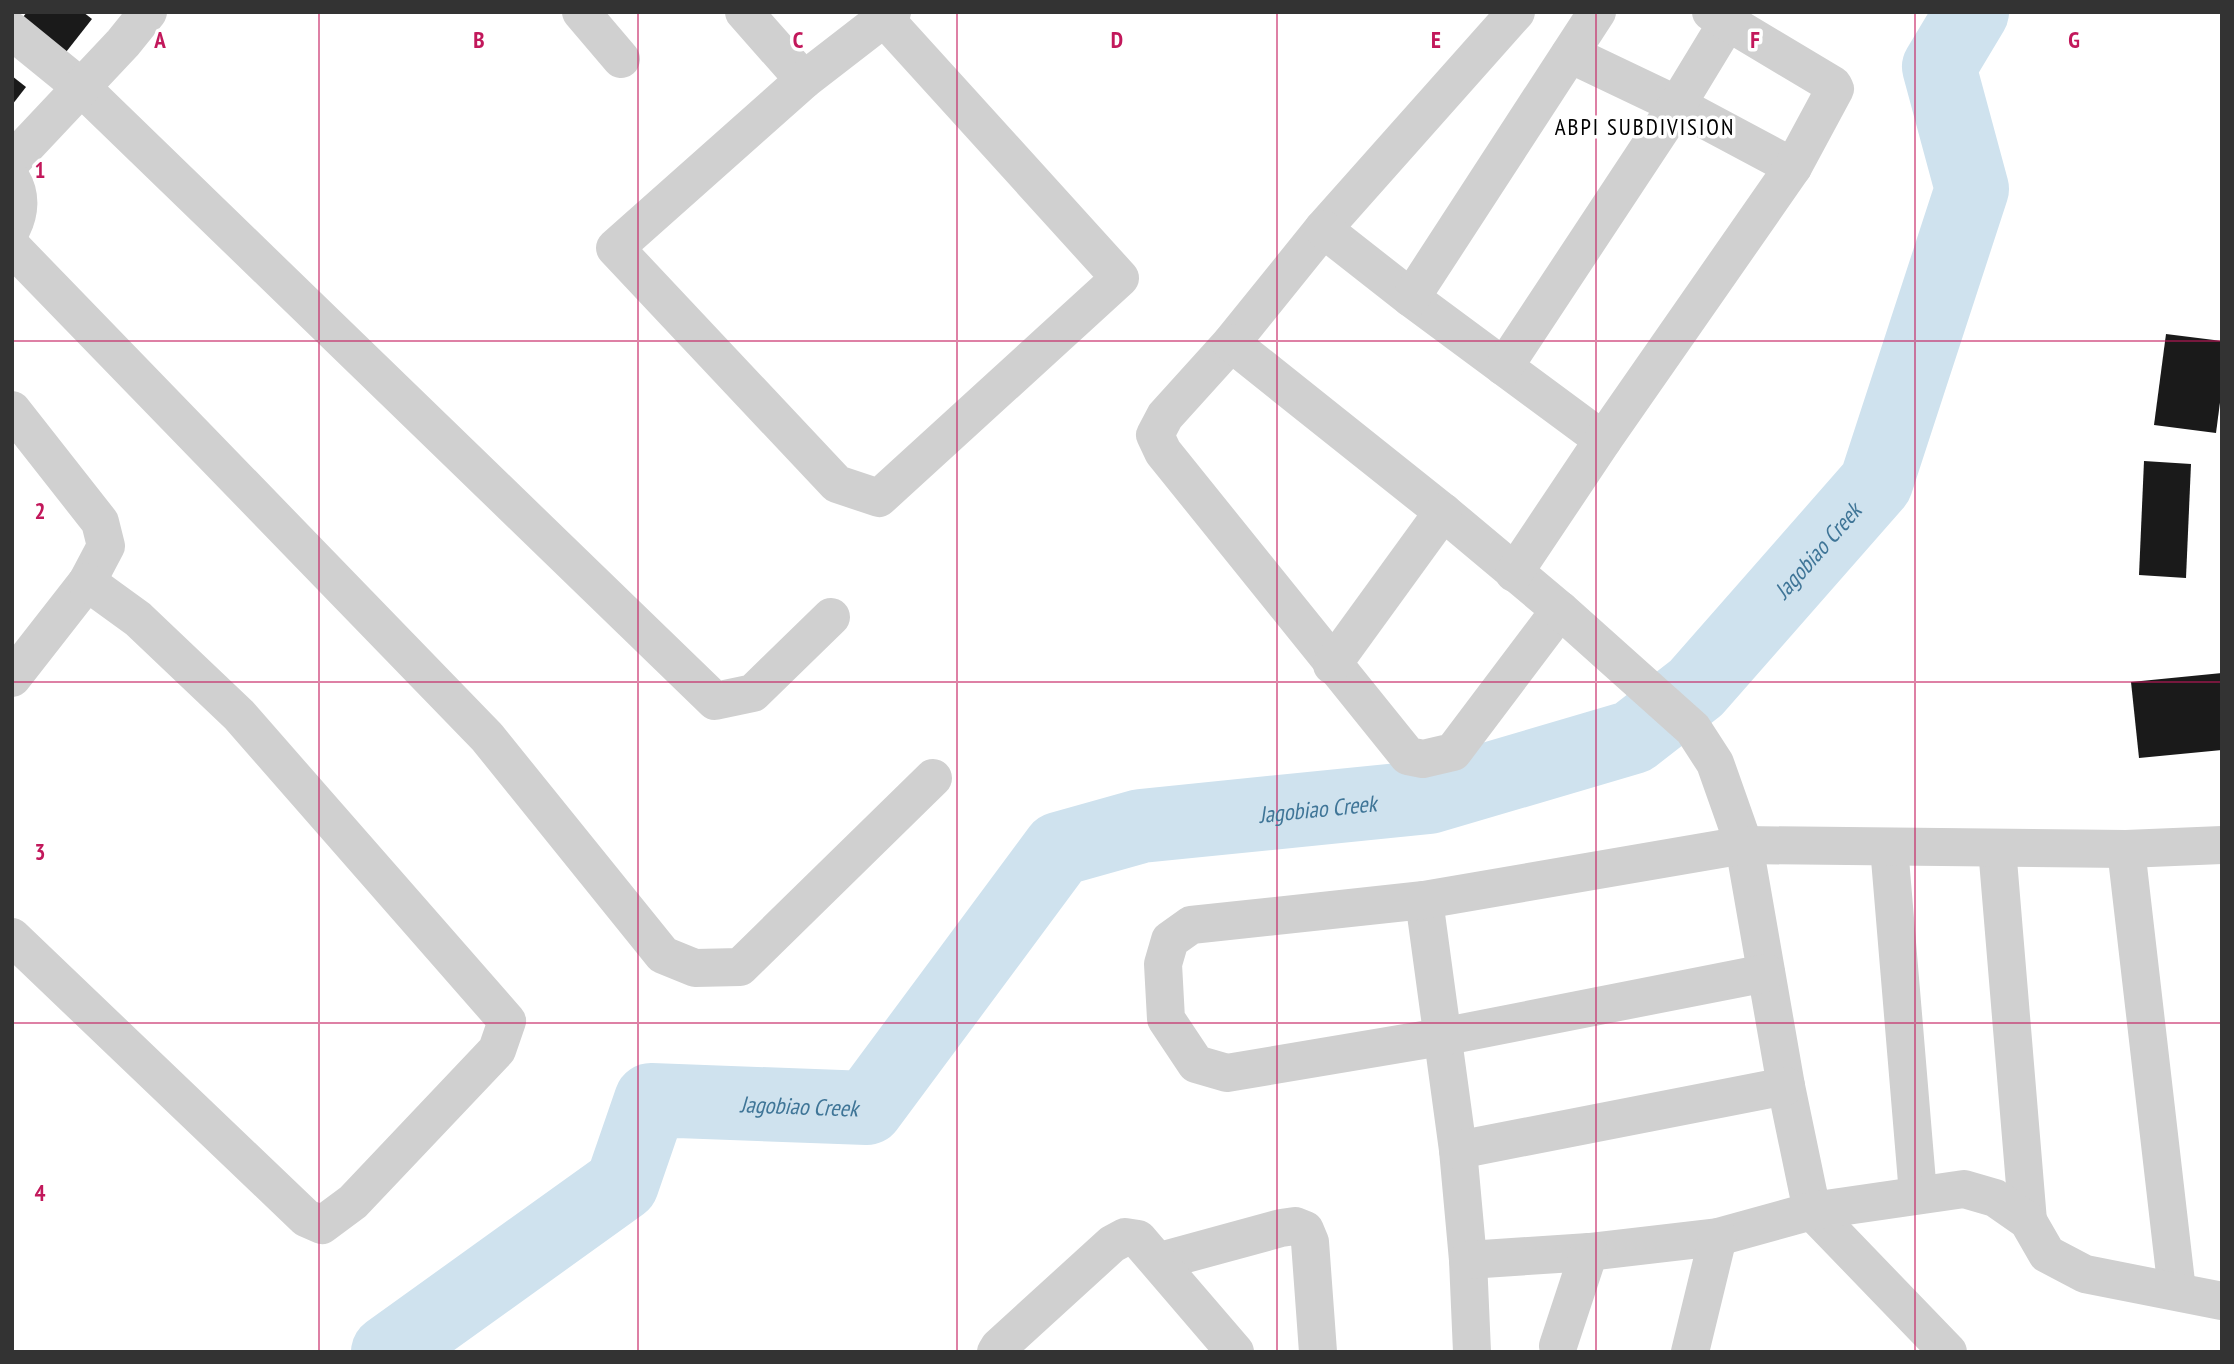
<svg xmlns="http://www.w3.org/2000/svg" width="2234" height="1364" viewBox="0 0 2234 1364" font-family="'PT Sans Narrow',sans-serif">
<rect width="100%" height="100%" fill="#fff"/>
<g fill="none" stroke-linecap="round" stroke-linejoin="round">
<path stroke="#cfe2ee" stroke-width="74" id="s1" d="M388,1352L622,1184L651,1100L867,1108L1059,849L1141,826L1429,797L1633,737L1696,688L1876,483L1972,189L1939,67L1972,12"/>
</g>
<g fill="#1a1a1a">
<path d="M27,12H83L92,19L59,61L16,26Z"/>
<path d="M12,76L26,87L12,105Z"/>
<path d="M2166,334L2222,341V387L2216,433L2154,425Z"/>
<path d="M2144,461L2191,464L2186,578L2139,575Z"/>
<path d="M2222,673V750L2139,758L2131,682Z"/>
</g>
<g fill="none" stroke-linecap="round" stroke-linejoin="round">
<g stroke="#d0d0d0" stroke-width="38">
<path d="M581,12L621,59"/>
<path d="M744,12L804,80"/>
<path d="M1516,12L1323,229L1231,343L1165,416L1155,435L1163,452L1408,756L1423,759L1453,752L1560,610"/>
<path d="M885,19L1120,278L879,498L837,484L615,248L804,80L892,12"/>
<path d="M12,31L82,88L715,701L753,693L831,617"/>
<path d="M1570,54L1677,105L1793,167"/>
<path d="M12,161L123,43L148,12"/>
<path d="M12,180C21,195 20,212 12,228"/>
<path d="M1323,229L1411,298L1603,440"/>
<path d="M12,247L487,737L663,955L695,968L740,967L933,778"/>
<path d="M1411,298L1597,12"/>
<path d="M1231,343L1443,512L1560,610L1693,729L1715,763L1744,845L1786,1086L1812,1211L1948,1352"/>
<path d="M1504,367L1677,105L1728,21"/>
<path d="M12,410L100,522L106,546L87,582L12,678"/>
<path d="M1514,573L1603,440L1793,167L1835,89L1833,85L1711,12"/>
<path d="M1332,665L1443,512"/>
<path d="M1889,847L1918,1194"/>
<path d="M1997,848L2028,1221"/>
<path d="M2126,849L2177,1291"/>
<path d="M1424,900L1458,1150L1468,1260L1472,1352"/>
<path d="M12,937L306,1218L322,1225L353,1202L497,1050L507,1021L239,715L138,619L87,582"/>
<path d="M1766,973L1441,1037L1227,1073L1196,1064L1166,1019L1163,964L1170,940L1191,925L1424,900L1744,845L2126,849L2222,845"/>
<path d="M1458,1150L1786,1086"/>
<path d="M1468,1260L1589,1252L1718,1237L1812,1211L1964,1189L1995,1198L2028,1221L2047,1254L2085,1274L2222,1301"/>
<path d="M1160,1261L1281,1228L1295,1226L1305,1230L1310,1242L1318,1352"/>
<path d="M1558,1346L1589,1252"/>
<path d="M996,1352L999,1347L1112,1244L1125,1237L1138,1239L1235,1352"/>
<path d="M1690,1352L1718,1237"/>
</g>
</g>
<path fill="none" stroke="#c2185b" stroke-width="2" stroke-opacity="0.55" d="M319,12V1352M638,12V1352M957,12V1352M1277,12V1352M1596,12V1352M1915,12V1352M12,341H2222M12,682H2222M12,1023H2222"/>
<g text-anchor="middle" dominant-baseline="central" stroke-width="7" stroke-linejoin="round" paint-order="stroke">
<g font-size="23" letter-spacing="2" fill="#000" stroke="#fff">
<text x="1645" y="126">ABPI SUBDIVISION</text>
</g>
<g font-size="23" font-style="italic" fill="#3f7597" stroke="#fff">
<text stroke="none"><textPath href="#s1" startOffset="1766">Jagobiao Creek</textPath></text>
<text stroke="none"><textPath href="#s1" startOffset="1178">Jagobiao Creek</textPath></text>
<text stroke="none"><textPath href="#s1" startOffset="525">Jagobiao Creek</textPath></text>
</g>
</g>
<g font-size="23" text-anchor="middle" font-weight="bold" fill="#c2185b" stroke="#fff" stroke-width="7" stroke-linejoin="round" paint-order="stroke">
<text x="160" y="48">A</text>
<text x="479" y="48">B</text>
<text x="798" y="48">C</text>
<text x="1117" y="48">D</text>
<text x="1436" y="48">E</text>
<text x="1755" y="48">F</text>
<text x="2074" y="48">G</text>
<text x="40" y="178">1</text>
<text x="40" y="519">2</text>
<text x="40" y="860">3</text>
<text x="40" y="1201">4</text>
</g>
<rect width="2234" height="1364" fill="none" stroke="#333333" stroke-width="28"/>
</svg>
